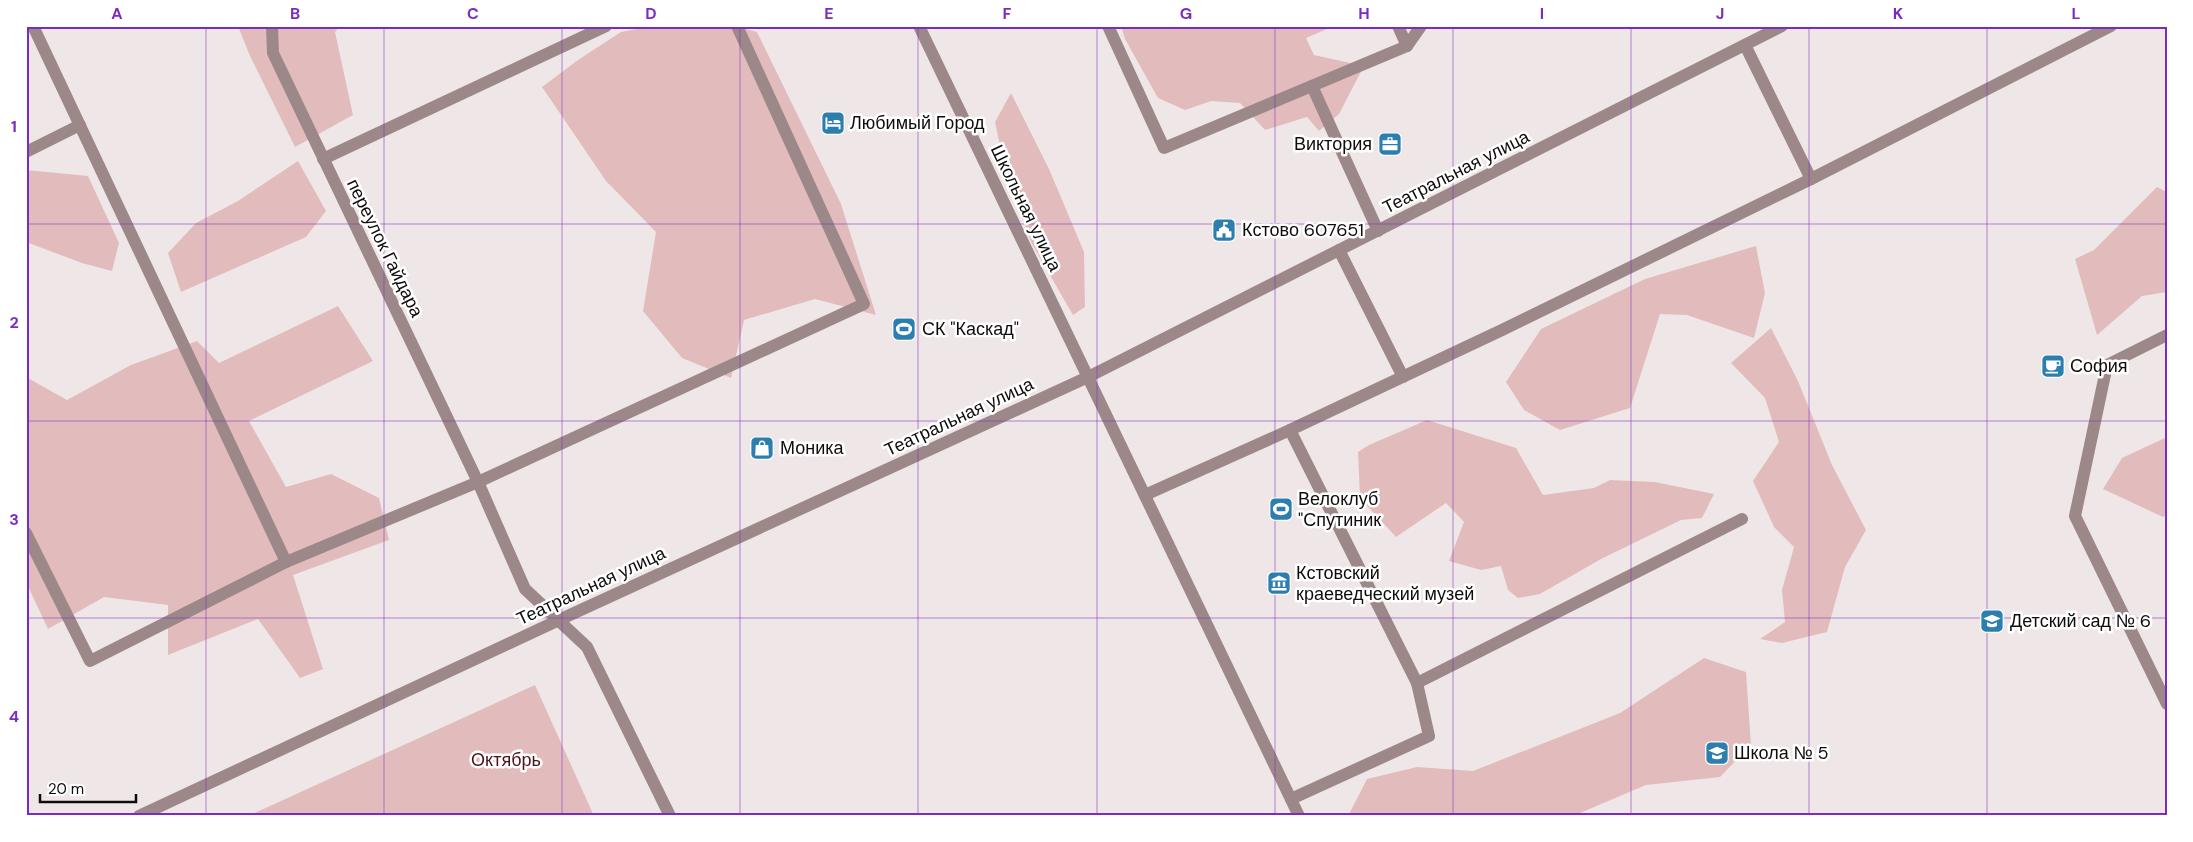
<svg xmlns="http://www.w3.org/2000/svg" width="2193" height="842" viewBox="0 0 2193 842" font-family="'DM Sans',sans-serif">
<rect width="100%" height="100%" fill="#efe7e7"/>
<g fill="#e2bcbd">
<path d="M238,26H340L335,32L353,115L295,147L250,56Z"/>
<path d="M652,26H735L757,32L841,204L876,315L815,299L744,320L731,378L682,358L643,311L656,232L606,181L542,87L578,60L621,32Z"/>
<path d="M1121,26H1334L1306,38L1314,55L1364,66L1339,114L1319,131L1307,117L1265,130L1240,103L1211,101L1185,110L1158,98L1125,39Z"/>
<path d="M1011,93L1049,169L1084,252L1085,307L1073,315L1032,244L1007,179L995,122Z"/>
<path d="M298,161L326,211L306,237L181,292L168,253L196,223L238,201Z"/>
<path d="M26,170L88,176L119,243L112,271L82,263L26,242Z"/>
<path d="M2157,187L2167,192V292L2142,296L2097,335L2075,259L2094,250Z"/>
<path d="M1756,246L1765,293L1754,338L1687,315L1660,314L1630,408L1560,430L1524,410L1506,382L1541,329L1645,279Z"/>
<path d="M338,306L373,361L249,421L286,487L331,474L379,498L389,540L293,575L323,669L300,678L258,619L168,655V605L104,597L48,629L26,582V377L67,400L131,365L197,341L219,363Z"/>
<path d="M1771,328L1798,381L1832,465L1866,530L1845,567L1827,632L1782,643L1760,639L1785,622L1782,590L1794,547L1774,527L1753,481L1779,442L1765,398L1731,363Z"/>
<path d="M1427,420L1516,448L1543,495L1594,488L1610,480L1655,482L1714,494L1702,518L1681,520L1601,559L1540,594L1518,598L1508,590L1501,566L1481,570L1449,561L1464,522L1446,503L1396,537L1360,498L1358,452L1369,445Z"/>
<path d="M2167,437V514L2163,517L2103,489L2122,458Z"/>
<path d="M1704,658L1746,672L1751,745L1720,777L1646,785L1573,816H1348L1367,779L1417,767L1473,771L1620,713Z"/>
<path d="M535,685L594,816H248Z"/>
</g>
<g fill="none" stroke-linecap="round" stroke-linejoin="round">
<g stroke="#9d8889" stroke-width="12">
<path d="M33,26L286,562"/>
<path d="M272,26L273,53L478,482L525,589L587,647L670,816"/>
<path d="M919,26L1299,816"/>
<path d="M1108,26L1164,148L1407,46L1421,26"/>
<path d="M1398,26L1407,46"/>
<path d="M1745,45L1811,179"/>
<path d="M1312,86L1378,231"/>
<path d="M26,152L80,125"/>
<path d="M323,159L606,26"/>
<path d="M1339,250L1403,377"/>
<path d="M2167,335L2107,365L2075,516L2167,704"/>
<path d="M1290,430L1502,330L1811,179L2111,26"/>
<path d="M1145,495L1290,430L1417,683"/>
<path d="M26,533L90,661L286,562L478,482L864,304L737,26"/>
<path d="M1291,799L1429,736L1417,683L1742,519"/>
<path d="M139,816L559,620L1088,377L1782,26"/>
</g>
</g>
<path fill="none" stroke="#7b2cbf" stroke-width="1" stroke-opacity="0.55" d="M206,26V816M384,26V816M562,26V816M740,26V816M918,26V816M1097,26V816M1275,26V816M1453,26V816M1631,26V816M1809,26V816M1987,26V816M26,224H2167M26,421H2167M26,618H2167"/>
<defs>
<g id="hotel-square" transform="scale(1.25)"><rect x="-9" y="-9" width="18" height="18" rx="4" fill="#2c7eaf" stroke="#fff"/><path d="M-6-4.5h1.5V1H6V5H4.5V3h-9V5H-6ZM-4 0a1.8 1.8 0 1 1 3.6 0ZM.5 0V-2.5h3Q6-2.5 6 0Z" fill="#fff"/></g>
<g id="office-square" transform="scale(1.25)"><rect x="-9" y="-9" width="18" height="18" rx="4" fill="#2c7eaf" stroke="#fff"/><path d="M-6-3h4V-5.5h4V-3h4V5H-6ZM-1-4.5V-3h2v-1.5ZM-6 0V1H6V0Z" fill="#fff"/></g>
<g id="civic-square" transform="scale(1.25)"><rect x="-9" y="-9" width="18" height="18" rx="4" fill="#2c7eaf" stroke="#fff"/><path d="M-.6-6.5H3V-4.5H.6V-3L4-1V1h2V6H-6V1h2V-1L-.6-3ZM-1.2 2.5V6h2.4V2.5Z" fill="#fff"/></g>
<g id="stadium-square" transform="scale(1.25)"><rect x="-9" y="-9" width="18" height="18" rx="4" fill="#2c7eaf" stroke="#fff"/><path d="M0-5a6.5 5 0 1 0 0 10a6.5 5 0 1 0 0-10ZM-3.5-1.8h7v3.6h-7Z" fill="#fff"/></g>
<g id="cafe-square" transform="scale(1.25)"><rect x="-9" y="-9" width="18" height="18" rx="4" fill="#2c7eaf" stroke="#fff"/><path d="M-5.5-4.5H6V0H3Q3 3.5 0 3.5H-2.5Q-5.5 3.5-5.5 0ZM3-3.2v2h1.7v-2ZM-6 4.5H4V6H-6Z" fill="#fff"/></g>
<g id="shop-square" transform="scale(1.25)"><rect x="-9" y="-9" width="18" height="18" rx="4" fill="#2c7eaf" stroke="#fff"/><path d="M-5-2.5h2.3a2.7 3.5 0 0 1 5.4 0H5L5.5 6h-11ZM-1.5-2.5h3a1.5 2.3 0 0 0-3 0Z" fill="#fff"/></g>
<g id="museum-square" transform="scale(1.25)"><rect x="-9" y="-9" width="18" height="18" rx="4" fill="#2c7eaf" stroke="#fff"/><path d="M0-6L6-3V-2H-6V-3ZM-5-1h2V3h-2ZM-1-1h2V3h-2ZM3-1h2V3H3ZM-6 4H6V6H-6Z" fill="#fff"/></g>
<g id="school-square" transform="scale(1.25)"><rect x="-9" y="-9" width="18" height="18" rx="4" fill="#2c7eaf" stroke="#fff"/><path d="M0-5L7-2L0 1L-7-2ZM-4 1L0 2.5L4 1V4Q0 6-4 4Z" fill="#fff"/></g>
</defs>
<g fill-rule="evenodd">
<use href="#hotel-square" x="833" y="123"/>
<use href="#office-square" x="1390" y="144"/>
<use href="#civic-square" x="1224" y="230"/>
<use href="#stadium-square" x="904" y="329"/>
<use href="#cafe-square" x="2053" y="366"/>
<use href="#shop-square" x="762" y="448"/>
<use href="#stadium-square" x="1281" y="509"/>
<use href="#museum-square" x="1279" y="583"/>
<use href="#school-square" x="1992" y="621"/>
<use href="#school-square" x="1717" y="753"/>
</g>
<g text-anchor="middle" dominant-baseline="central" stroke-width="5" stroke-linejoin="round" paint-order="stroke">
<g font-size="18" fill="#0f0c0c" stroke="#fff" text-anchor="start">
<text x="850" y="123">Любимый Город</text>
<text x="1372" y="144" text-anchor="end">Виктория</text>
<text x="1242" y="230">Кстово 607651</text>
<text x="922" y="329">СК "Каскад"</text>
<text x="2070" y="366">София</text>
<text x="780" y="448">Моника</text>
<text x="1298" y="499">Велоклуб<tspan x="1298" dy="21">"Спутиник</tspan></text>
<text x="1296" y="573">Кстовский<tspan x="1296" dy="21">краеведческий музей</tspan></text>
<text x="2010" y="621">Детский сад № 6</text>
<text x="1734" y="753">Школа № 5</text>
</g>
<g font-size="18" fill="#0f0c0c" stroke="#fff">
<text transform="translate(1456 172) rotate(-27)">Театральная улица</text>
<text transform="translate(1026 208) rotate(64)">Школьная улица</text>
<text transform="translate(385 248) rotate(64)">переулок Гайдара</text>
<text transform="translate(959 417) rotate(-25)">Театральная улица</text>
<text transform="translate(591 586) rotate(-25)">Театральная улица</text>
</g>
<g font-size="18" fill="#4b121b" stroke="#fff">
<text x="506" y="760">Октябрь</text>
</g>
</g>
<rect width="2193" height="842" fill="none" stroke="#ffffff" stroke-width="55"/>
<path d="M40 794v8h96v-8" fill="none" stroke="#0f0c0c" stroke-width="2.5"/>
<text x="48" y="794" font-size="15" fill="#0f0c0c" stroke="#ffffff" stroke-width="4" paint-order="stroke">20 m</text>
<rect x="28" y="28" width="2138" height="786" fill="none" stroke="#7b2cbf" stroke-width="2"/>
<g font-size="16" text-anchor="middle" font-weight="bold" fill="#7b2cbf">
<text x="117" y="19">A</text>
<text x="295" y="19">B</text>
<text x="473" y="19">C</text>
<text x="651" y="19">D</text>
<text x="829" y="19">E</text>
<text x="1007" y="19">F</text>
<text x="1186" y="19">G</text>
<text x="1364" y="19">H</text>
<text x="1542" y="19">I</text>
<text x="1720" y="19">J</text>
<text x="1898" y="19">K</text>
<text x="2076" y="19">L</text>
<text x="14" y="132">1</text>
<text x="14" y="328">2</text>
<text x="14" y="525">3</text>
<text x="14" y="722">4</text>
</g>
</svg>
